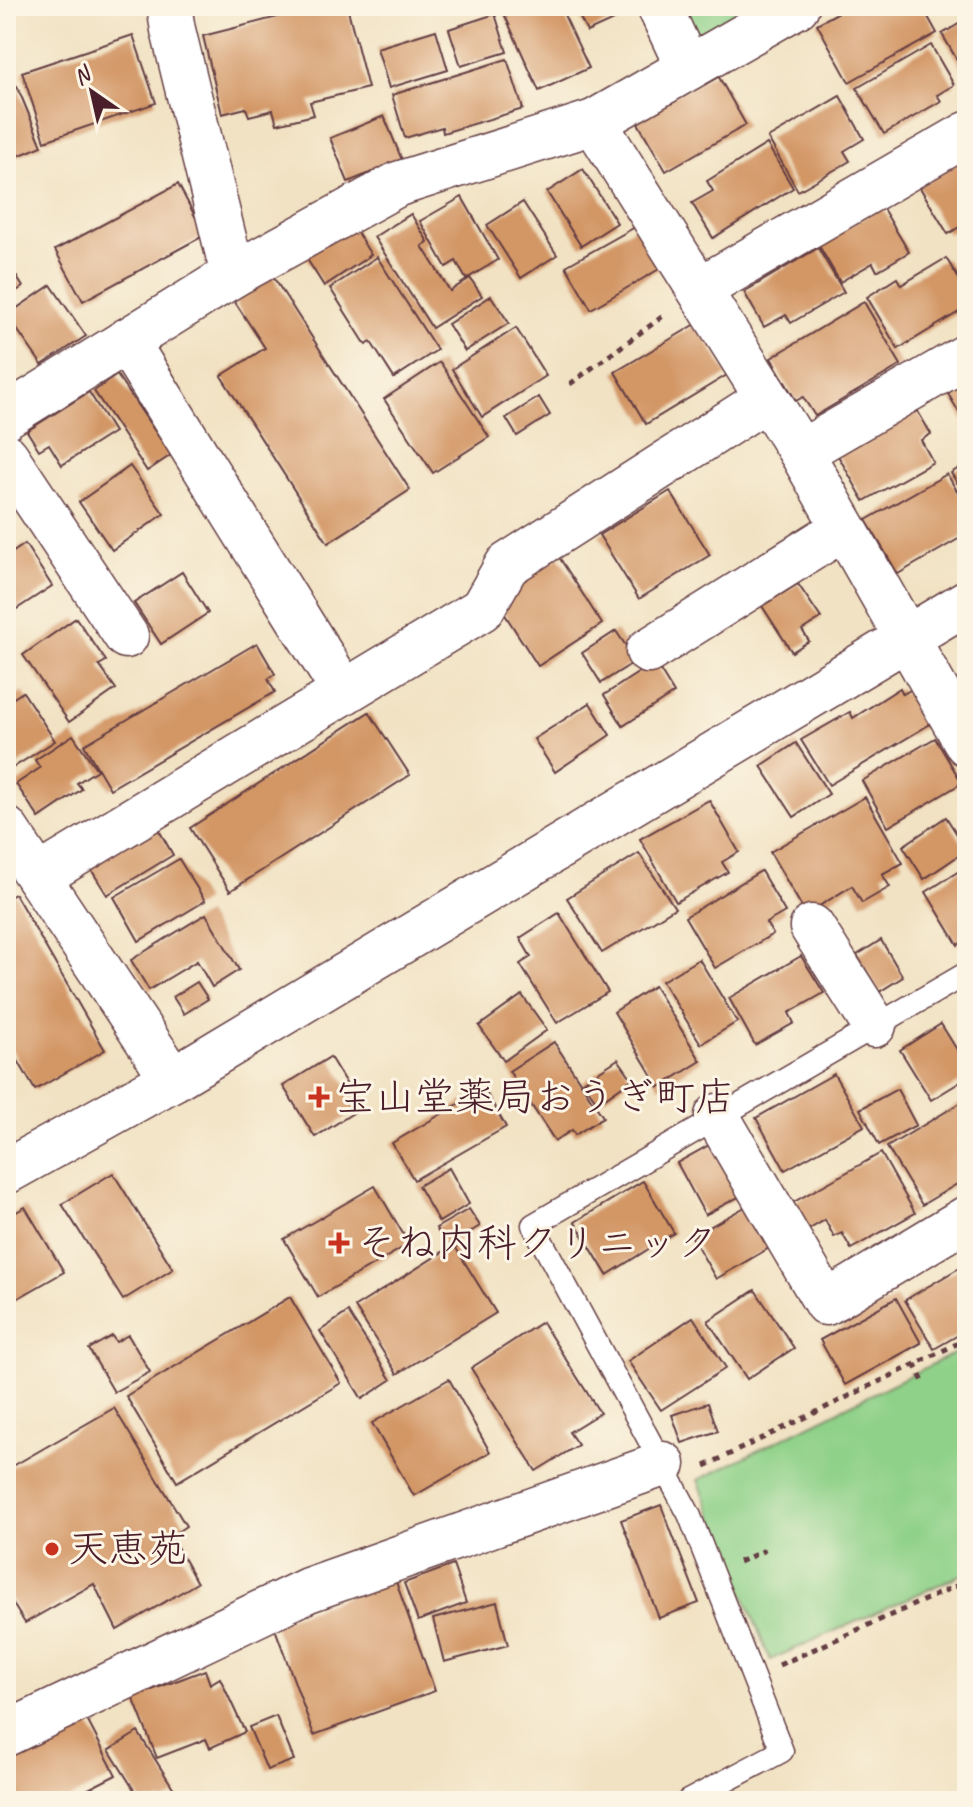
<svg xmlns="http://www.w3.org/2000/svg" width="973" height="1807" viewBox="0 0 973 1807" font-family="Caveat,'Klee One',sans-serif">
<rect width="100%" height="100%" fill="#fcf5e5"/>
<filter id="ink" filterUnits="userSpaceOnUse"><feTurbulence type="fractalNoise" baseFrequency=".0125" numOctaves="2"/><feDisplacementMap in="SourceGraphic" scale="16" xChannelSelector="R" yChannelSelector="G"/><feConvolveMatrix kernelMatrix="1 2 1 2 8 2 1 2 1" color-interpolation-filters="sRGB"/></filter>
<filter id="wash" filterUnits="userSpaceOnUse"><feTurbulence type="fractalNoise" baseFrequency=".006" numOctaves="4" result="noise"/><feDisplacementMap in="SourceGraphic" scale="32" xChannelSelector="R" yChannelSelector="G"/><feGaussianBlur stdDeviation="1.8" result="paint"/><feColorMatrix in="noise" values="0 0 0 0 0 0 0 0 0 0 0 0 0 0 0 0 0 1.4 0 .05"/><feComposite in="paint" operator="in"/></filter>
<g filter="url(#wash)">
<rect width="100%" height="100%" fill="#f1e2c3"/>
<g fill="#8fd189" stroke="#6c785a" stroke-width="2">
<path d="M677,6H772L697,48Z"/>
<path d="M967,1347V1572L770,1660L698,1480Z"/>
</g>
<g id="blocks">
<g fill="#d39766">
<path d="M321,6H347L368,88L310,102L314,115L277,124L273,110L249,116L246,108L222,114L203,36Z"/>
<path d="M560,6L589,68L539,91L501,7Z"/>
<path d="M574,6H634L635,10L587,32Z"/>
<path d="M850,6H922L937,33L849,82L817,24Z"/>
<path d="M495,14L507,52L461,66L449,29Z"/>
<path d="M967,19V77L942,34Z"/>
<path d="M436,30L448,70L389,88L377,48Z"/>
<path d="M133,35L156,103L45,141L22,72Z"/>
<path d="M931,45L954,85L937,95L941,101L884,134L857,88Z"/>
<path d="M507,59L523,109L443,133L442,127L405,138L392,95Z"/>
<path d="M716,72L746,125L666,171L635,118Z"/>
<path d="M17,86L42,146L6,161V90Z"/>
<path d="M840,96L864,139L844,151L850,161L798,191L768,138Z"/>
<path d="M384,116L402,160L348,182L330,138Z"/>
<path d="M767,144L793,188L713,238L692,203L713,191L707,181Z"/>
<path d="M967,157V222L948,234L919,186Z"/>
<path d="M583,169L617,223L581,246L547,192Z"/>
<path d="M178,184L205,235L83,301L55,250Z"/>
<path d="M462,197L498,260L466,279L456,261L446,267L420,221Z"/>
<path d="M523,202L557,255L521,278L487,225Z"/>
<path d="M882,207L909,252L877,271L873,263L840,282L818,244Z"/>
<path d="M411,214L428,242L422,246L450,291L470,278L482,296L432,328L374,237Z"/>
<path d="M353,226L371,255L324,286L305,256Z"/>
<path d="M637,226L661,268L591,309L566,266Z"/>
<path d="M818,248L844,292L791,323L786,315L764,327L744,292Z"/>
<path d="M377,257L437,350L394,378L371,342L366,345L330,288Z"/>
<path d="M946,258L967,292V307L898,349L867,297L897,278L901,285Z"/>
<path d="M6,260L23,287L6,297Z"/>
<path d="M272,275L410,490L328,543L221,376L265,348L233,299Z"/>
<path d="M51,285L86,336L42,365L7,315Z"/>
<path d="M491,296L509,323L465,351L448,324Z"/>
<path d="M864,302L901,365L815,416L803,397L796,401L771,358Z"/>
<path d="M696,324L727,375L646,424L615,372Z"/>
<path d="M516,328L546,376L482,417L452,369Z"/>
<path d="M440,362L489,437L433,473L384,399Z"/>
<path d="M117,375L171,455L147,471L94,391Z"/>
<path d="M967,381V426L947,392Z"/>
<path d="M89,392L114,432L62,465L49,444L39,450L27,431Z"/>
<path d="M539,397L550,415L517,436L506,418Z"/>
<path d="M917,410L931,434L921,440L933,462L864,501L837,454Z"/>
<path d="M967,463V482L960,487L951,473Z"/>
<path d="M130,466L164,514L112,550L79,502Z"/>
<path d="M947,474L967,508V534L898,574L866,520Z"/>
<path d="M670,491L710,555L639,599L599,535Z"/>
<path d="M25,544L52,586L6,616V557Z"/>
<path d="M559,557L602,624L538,666L495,599Z"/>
<path d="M182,572L208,613L161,644L134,603Z"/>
<path d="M798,584L821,618L802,630L809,641L792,652L762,606Z"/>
<path d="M76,618L106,661L99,665L116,689L69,722L23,655Z"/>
<path d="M616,631L636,661L601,683L582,653Z"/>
<path d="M257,643L275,674L268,679L275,692L110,789L84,745Z"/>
<path d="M655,662L674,693L623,726L604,695Z"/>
<path d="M900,688L903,694L912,689L932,723L829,785L801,740L850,712L853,718Z"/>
<path d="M23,692L55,741L6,772V703Z"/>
<path d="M590,703L610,735L555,772L534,739Z"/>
<path d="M369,712L410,775L230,891L190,828Z"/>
<path d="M73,735L97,770L77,783L82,789L39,818L16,784L40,768L35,760Z"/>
<path d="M935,738L962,783L888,827L862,781Z"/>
<path d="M796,743L829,794L794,817L761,766Z"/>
<path d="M865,797L903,863L882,874L890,887L862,903L852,886L806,914L770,852Z"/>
<path d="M709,800L739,852L722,862L728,872L676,902L640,839Z"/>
<path d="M946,817L967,850L924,879L903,846Z"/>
<path d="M156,825L173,855L107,895L89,866Z"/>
<path d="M639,853L675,908L602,953L567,898Z"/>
<path d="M179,859L205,901L139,941L114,897Z"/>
<path d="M967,866V939L958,945L926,892Z"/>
<path d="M761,871L785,912L766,923L773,934L715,968L685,917Z"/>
<path d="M15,894L105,1050L35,1090L6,1040V899Z"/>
<path d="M559,913L608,992L557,1023L520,964L531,957L520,938Z"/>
<path d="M206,914L239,970L212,987L197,961L149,990L131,960Z"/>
<path d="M881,940L903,977L879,992L857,955Z"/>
<path d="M801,956L824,993L789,1013L794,1023L755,1045L729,998Z"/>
<path d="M699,959L737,1022L701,1044L662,981Z"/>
<path d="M197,982L208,999L184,1014L173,997Z"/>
<path d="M654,986L701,1061L659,1087L614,1012Z"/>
<path d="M522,995L547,1030L504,1061L479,1026Z"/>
<path d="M941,1024L967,1066V1078L931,1100L900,1050Z"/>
<path d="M554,1042L603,1117L575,1135L572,1130L555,1141L509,1071Z"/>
<path d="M330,1057L361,1108L315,1137L283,1086Z"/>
<path d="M618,1059L632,1079L598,1103L583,1082Z"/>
<path d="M834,1074L864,1126L785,1170L756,1118Z"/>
<path d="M484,1089L506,1127L414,1180L392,1143Z"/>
<path d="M897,1089L916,1125L879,1145L860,1109Z"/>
<path d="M962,1102L967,1110V1178L922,1205L887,1147Z"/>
<path d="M711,1144L748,1192L705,1215L677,1163Z"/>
<path d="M881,1153L915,1213L851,1249L842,1233L834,1237L825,1220L808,1230L792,1203Z"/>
<path d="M449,1168L469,1204L439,1222L418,1186Z"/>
<path d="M113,1173L173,1269L123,1300L62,1204Z"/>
<path d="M643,1181L674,1233L607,1275L575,1222Z"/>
<path d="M375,1186L409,1244L318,1297L284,1239Z"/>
<path d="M752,1203L776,1244L716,1279L692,1237Z"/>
<path d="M25,1207L64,1272L6,1305V1218Z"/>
<path d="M469,1209L480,1226L447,1246L436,1228Z"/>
<path d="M454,1245L496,1313L397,1374L355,1307Z"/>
<path d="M961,1267L967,1277V1330L934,1349L905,1300Z"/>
<path d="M755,1290L794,1348L747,1379L708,1321Z"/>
<path d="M290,1297L341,1383L177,1482L126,1396Z"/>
<path d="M896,1298L921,1343L845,1385L820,1340Z"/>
<path d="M348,1312L391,1380L362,1399L320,1331Z"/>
<path d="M693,1317L726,1368L661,1410L628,1361Z"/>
<path d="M542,1322L600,1413L569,1432L578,1445L536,1471L471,1368Z"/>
<path d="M128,1335L150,1372L114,1392L89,1349L112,1336L116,1342Z"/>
<path d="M449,1379L490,1452L414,1496L372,1423Z"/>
<path d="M708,1403L718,1431L682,1443L672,1415Z"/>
<path d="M114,1408L186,1526L171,1536L197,1583L117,1630L94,1584L25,1623L6,1593V1470Z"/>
<path d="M661,1505L699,1603L659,1618L621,1520Z"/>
<path d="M453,1565L466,1603L418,1621L404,1583Z"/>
<path d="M395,1579L435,1691L314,1735L273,1623Z"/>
<path d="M497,1602L508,1645L444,1662L433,1619Z"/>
<path d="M205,1670L210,1684L220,1678L245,1732L210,1748L206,1739L157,1758L133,1697Z"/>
<path d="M84,1714L116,1775L65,1801H6V1755Z"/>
<path d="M276,1716L294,1760L267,1770L249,1727Z"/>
<path d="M138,1732L177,1794L165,1801H141L109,1750Z"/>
</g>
</g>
</g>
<g filter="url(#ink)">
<use href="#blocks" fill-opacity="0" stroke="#633c42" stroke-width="2"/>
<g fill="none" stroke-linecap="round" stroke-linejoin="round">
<g stroke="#633c42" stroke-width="25">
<path id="service" d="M688,1801L782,1751L689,1514L533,1225L967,973"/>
</g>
<g stroke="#633c42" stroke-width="47">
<g id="minor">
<path d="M169,6L173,30L233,275"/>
<path d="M659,6L688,68"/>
<path d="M594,122L801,452L967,744"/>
<path d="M700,289L967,134"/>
<path d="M126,341L344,692"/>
<path d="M6,416L233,275L398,184L594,122L797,6"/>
<path d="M801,452L967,356"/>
<path d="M6,456L126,636"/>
<path d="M648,651L844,528"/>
<path d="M6,829L173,1079"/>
<path d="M38,877L482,609L507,565L766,399"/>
<path d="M812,927L874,1025"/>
<path d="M717,1116L826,1303L967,1218"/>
<path d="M6,1734L308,1590L663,1464"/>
</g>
</g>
<g stroke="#633c42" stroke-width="47">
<path id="tertiary" d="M6,1172L173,1079L967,602"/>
</g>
<g stroke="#633c42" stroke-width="5" stroke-dasharray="6 6" stroke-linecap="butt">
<path d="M570,384L666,314"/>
<path d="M915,1364L924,1384"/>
<path d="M705,1466L967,1339"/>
<path d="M739,1562L765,1550"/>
<path d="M779,1665L967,1581"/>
</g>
<use href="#service" stroke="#fff" stroke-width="22"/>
<use href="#minor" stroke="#fff" stroke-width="44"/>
<use href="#tertiary" stroke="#fff" stroke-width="44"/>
</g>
</g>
<g fill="#c8321e" stroke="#fcf5e5" stroke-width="3">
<path d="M315 1085h8v8h8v8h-8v8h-8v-8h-8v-8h8z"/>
<path d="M335 1231h8v8h8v8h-8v8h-8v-8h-8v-8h8z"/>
<circle cx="52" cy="1549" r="8"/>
</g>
<g text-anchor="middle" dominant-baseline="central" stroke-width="6" stroke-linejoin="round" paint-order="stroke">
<g font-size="40" fill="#4a1f2b" stroke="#fcf5e5" text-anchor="start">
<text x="335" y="1097">宝山堂薬局おうぎ町店</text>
<text x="357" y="1243">そね内科クリニック</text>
<text x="68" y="1549">天恵苑</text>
</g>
</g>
<rect width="973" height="1807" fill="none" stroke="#fcf5e5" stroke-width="32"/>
<g transform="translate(92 92) rotate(326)" stroke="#fcf5e5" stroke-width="6" paint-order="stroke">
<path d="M0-6L14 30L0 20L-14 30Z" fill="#4a1f2b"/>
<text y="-12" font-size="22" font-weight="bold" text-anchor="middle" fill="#4a1f2b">N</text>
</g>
</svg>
